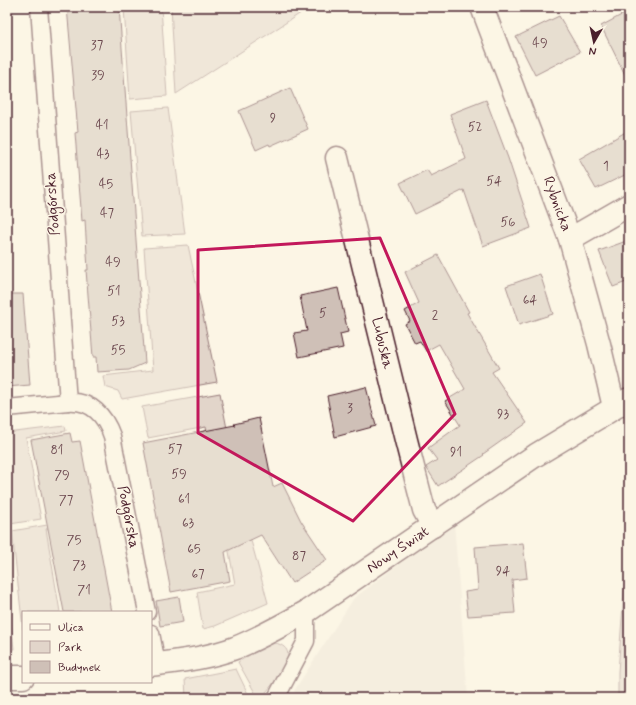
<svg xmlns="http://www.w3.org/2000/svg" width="636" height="705" viewBox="0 0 636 705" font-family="Mynerve,sans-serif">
<rect width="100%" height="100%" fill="#fcf5e5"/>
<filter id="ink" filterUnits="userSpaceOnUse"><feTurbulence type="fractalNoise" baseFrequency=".025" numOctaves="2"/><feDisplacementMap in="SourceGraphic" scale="8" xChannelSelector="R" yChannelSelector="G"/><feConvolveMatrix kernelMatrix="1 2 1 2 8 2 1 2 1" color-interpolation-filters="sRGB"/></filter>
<g filter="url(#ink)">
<path fill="#eee5d7" d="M454,523L468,698H298L294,691L354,598Z"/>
<g fill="#e2d5ca" stroke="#967a7a">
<path d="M124,7H161L167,96L130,99Z"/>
<path d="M171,7H310L176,94Z"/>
<path d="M168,108L185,234L142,236L131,111Z"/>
<path d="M188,245L217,382L122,399L118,391L105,387L103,376L153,370L144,248Z"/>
<path d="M220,393L244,515L268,603L215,626L203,629L197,592L235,584L206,427L148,438L142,407Z"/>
<path d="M65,426L66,431L26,438L41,519L10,524L7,499V433Z"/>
<path d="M83,519V522L46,529L60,612H23V629L12,531Z"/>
<path d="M629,559V698H618V672L624,591Z"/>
<path d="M7,588L14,649H7Z"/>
<path d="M271,642C309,648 273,683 261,698H258L238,662Z"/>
<path d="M236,669L250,698H186L185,679Z"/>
</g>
<g fill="#cfc0b7" stroke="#4a1f2b">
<path d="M67,7H119L145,363L129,370L97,372L96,357H93L86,270H88L85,220L82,221L75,133L78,132Z"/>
<path d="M629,11V83L601,26Z"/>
<path d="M559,16L580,52L535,75L516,37Z"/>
<path d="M290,88L308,129L270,146L269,144L256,150L239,111Z"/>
<path d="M486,100L508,158L531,228L483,246L464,190L415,214L400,183L427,170L431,176L466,159L450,114Z"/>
<path d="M629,130V173L596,189L579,159Z"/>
<path d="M629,240V281L613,287L599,251Z"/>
<path d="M438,255L469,312L467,313L499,368L492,372L527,423L483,454L484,455L438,486L426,467L437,460L428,448L460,425L445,401L465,389L439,344L426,351L420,341L415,343L405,324L410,321L405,311L419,303L405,272Z"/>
<path d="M540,274L553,314L519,325L506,286Z"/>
<path d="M338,288L348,332L340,334L343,348L299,357L294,333L307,331L300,296Z"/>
<path d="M7,294H23L30,385L7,387Z"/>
<path d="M366,387L376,426L335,437L327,396Z"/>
<path d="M259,418L273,487L282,483L301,521L327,560L292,583L261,535L225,552L230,581L171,592L143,443L235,425L234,424Z"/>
<path d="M70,433L72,442L80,441L112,612H64L31,440Z"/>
<path d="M523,543L527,578L512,580L515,613L468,616L465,592L478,590L475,547Z"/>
<path d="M179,597L183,622L160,626L156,601Z"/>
</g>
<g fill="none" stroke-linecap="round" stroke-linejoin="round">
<g stroke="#4a1f2b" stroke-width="19">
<g id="lane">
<path d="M39,7L68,402C91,400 105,416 112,436L147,612"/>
<path d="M7,408L68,402"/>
<path d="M151,633L157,664"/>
<path d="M276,698L306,641V612"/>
</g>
</g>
<g stroke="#4a1f2b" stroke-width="25">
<g id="street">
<path d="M482,7L570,239L599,344L614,407"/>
<path d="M337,158L406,440L424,510L433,526"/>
<path d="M570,239L629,205"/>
<path d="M151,665C179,661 208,658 235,648C260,638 283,625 306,612L536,455L629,399"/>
<path d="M7,677H23"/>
</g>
</g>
<use href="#lane" stroke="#fcf5e5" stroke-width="16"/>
<use href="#street" stroke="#fcf5e5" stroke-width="22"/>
</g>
</g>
<path d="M0 0H636V705H0ZM380,238L455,414L353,521L198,433V250Z" fill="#fcf5e5" fill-opacity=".55" fill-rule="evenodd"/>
<path fill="none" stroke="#c2185b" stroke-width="3" stroke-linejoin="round" d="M380,238L455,414L353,521L198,433V250Z"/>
<g text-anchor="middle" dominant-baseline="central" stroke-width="3" stroke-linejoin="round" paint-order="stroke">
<g font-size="13" fill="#6b474e">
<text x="540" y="43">49</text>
<text x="97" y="45">37</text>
<text x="98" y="75">39</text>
<text x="273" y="118">9</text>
<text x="102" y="125">41</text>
<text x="475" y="127">52</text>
<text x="103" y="154">43</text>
<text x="606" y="166">1</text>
<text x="494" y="181">54</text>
<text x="106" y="184">45</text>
<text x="107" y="213">47</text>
<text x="508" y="222">56</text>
<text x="113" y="262">49</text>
<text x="114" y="291">51</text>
<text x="530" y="300">64</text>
<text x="323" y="313">5</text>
<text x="435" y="315">2</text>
<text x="118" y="321">53</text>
<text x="118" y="350">55</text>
<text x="350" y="408">3</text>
<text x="503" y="414">93</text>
<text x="175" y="449">57</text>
<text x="57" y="450">81</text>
<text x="456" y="452">91</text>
<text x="179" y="474">59</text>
<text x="62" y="475">79</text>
<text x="184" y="499">61</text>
<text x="66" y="500">77</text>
<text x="188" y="523">63</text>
<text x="74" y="540">75</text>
<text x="194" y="549">65</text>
<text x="299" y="556">87</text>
<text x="79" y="565">73</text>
<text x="503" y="571">94</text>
<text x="198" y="574">67</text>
<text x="84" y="590">71</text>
</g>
<g font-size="15" fill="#4a1f2b" stroke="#fcf5e5">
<text transform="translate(53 204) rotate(-94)">Podgórska</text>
<text transform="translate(557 204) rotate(70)">Rybnicka</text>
<text transform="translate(382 343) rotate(77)">Lubuska</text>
<text transform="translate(128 517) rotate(79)">Podgórska</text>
<text transform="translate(398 550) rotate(-34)">Nowy Świat</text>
</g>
</g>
<rect width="636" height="705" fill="none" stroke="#fcf5e5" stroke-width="24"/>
<rect x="12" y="12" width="612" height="681" fill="none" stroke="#4a1f2b" stroke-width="1.5" filter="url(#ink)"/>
<rect x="22" y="611" width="130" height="72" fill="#fcf5e5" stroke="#b59f9b"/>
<rect x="30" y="624" width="20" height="6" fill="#fcf5e5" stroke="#b59f9b"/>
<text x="58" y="631" font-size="12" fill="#4a1f2b">Ulica</text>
<rect x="30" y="641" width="20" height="12" fill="#e2d5ca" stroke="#b59f9b"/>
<text x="58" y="651" font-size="12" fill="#4a1f2b">Park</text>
<rect x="30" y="661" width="20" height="12" fill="#cfc0b7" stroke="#b59f9b"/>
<text x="58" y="671" font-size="12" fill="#4a1f2b">Budynek</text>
<g transform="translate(594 42) rotate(189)" stroke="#fcf5e5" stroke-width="3" paint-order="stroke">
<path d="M0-3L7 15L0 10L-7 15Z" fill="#4a1f2b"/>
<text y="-6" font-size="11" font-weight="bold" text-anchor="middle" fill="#4a1f2b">N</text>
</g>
</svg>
